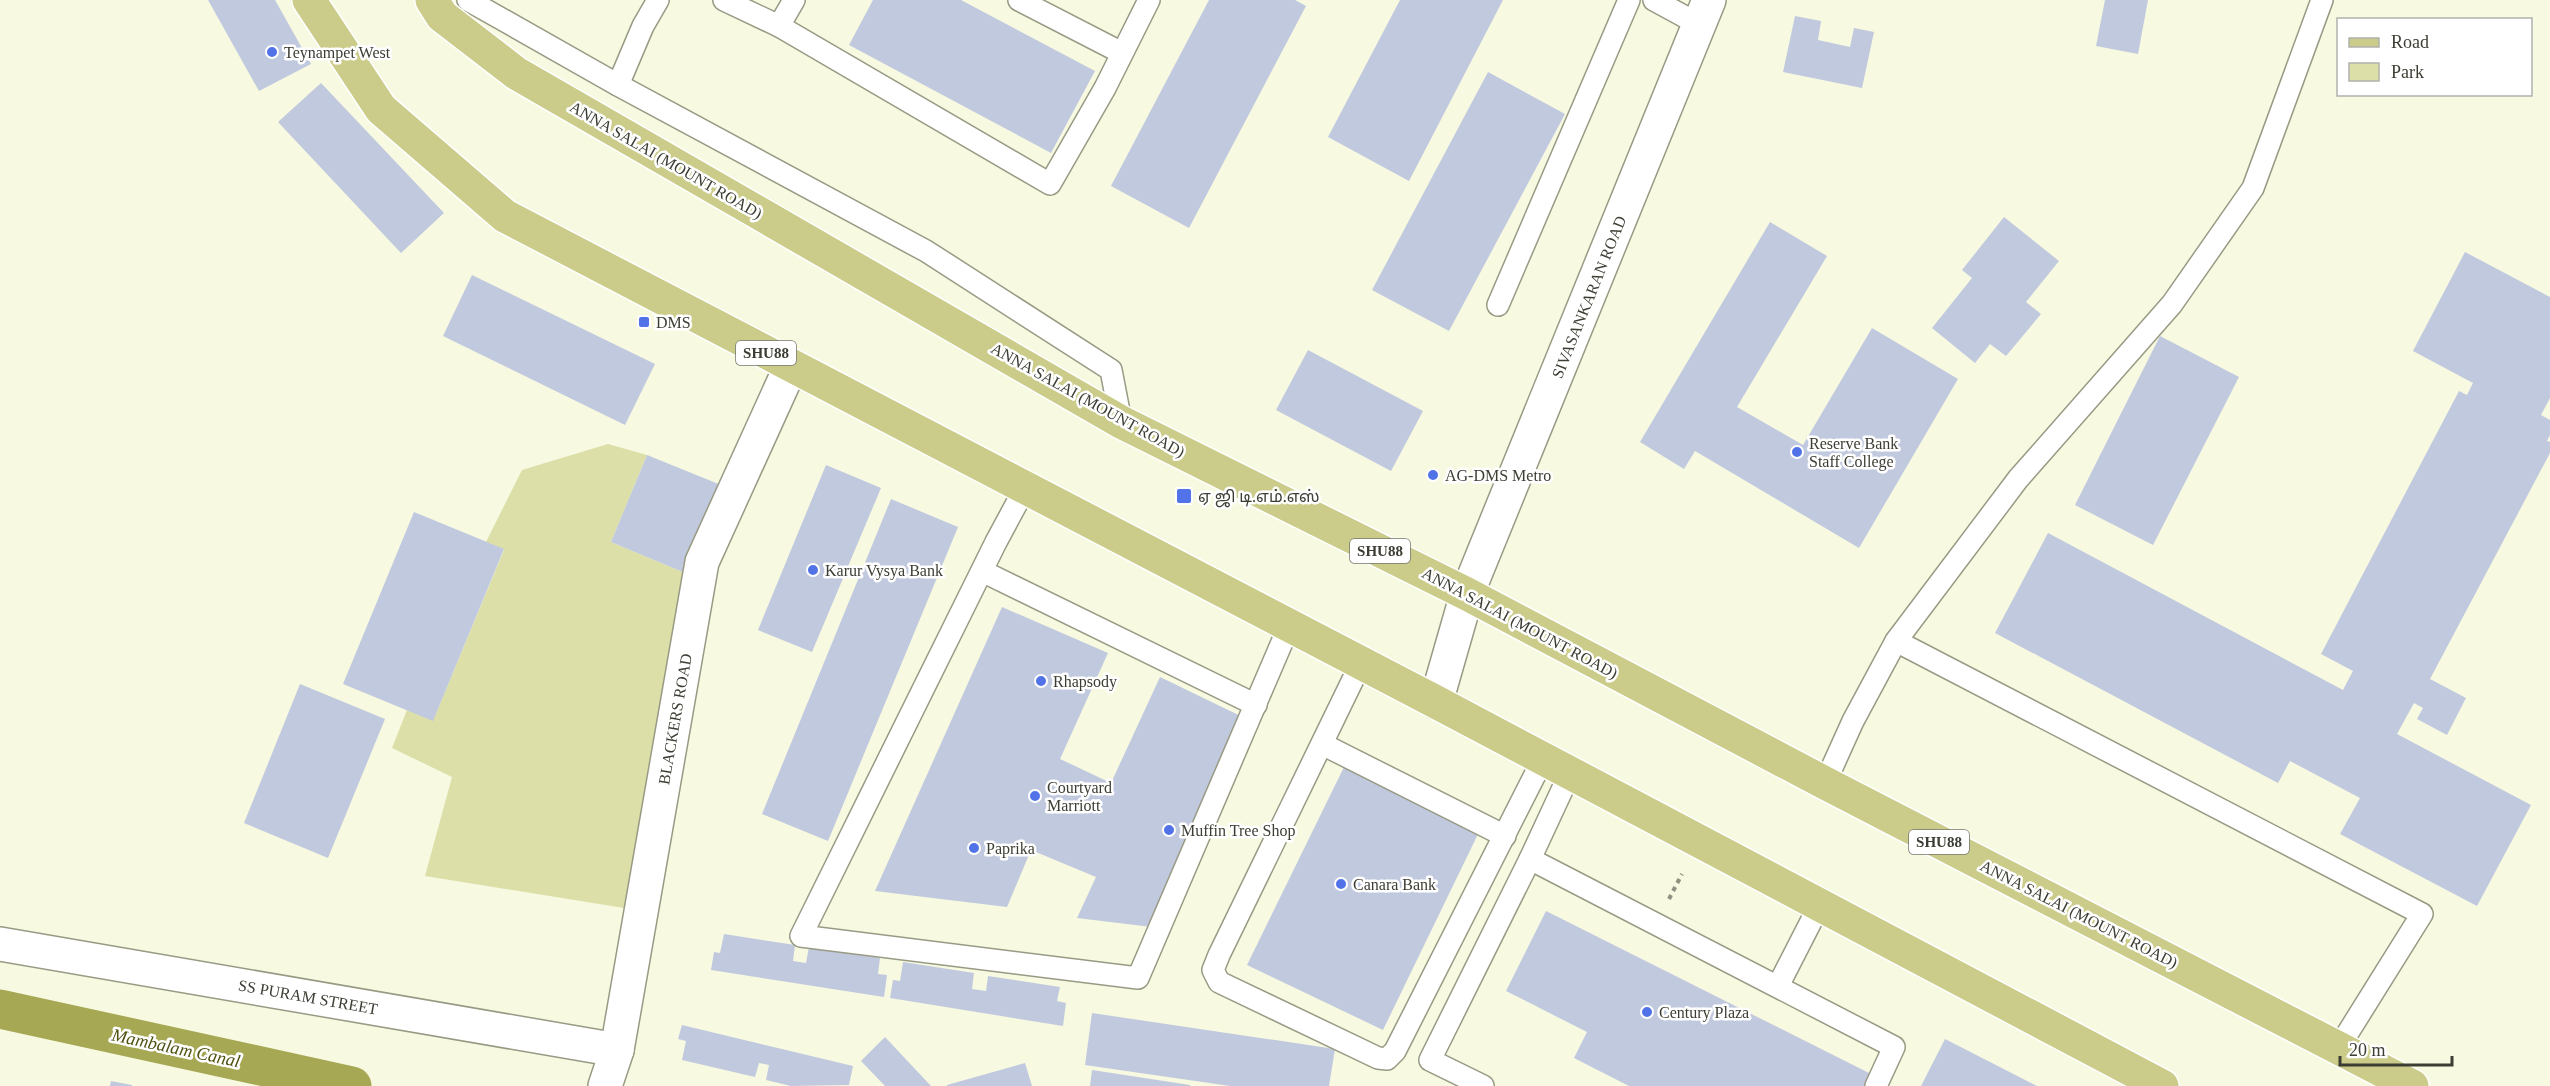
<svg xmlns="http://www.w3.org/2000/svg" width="2550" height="1086" viewBox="0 0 2550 1086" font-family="'Times New Roman','Noto Sans Tamil',serif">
<rect width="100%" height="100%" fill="#f7f9e1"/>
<path fill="#dddfa9" d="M608,444L647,455L611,542L690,575L630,909L425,876L452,777L392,748L407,710L437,711L504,550L486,542L522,470Z"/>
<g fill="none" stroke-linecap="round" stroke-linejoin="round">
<path stroke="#a6a854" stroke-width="39" d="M0,1009L352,1086"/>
</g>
<g fill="#c1c9df">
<path d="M208,0H275L311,64L259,91Z"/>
<path d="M873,0H961L1095,71L1051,153L849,45Z"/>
<path d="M1209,0H1295L1306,6L1189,228L1111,186Z"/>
<path d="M1400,0H1503L1409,181L1328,137Z"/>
<path d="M2105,0H2148L2138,54L2096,46Z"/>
<path d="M1795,16L1821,21L1818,40L1850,47L1854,28L1874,32L1862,88L1783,72Z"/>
<path d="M1488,72L1565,114L1449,331L1372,290Z"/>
<path d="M321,83L444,213L401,253L278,122Z"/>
<path d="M2004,217L2059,261L2026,302L2041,314L2006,356L1990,344L1975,363L1932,328L1972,278L1962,270Z"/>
<path d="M1770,222L1827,256L1737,407L1803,445L1872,328L1958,379L1859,548L1695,451L1684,469L1640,442Z"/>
<path d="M2465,252L2550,297V398L2541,415L2550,420V435L2547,441L2550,442V453L2430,679L2466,698L2447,735L2417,719L2423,708L2414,703L2397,734L2531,805L2477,906L2340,834L2360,798L2290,761L2278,783L1995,633L2048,533L2343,690L2353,671L2321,654L2459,391L2467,395L2473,383L2413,351Z"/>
<path d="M472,275L655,364L625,425L443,336Z"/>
<path d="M2160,336L2239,377L2153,545L2075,505Z"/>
<path d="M1308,350L1423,411L1391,471L1276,410Z"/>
<path d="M647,455L726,487L690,575L611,542Z"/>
<path d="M826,465L881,488L812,652L758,630Z"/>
<path d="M891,499L958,527L828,841L762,814Z"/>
<path d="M414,512L504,549L433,721L343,684Z"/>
<path d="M1002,607L1108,653L1060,759L1111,783L1160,677L1255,723L1160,928L1077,918L1096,877L1031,850L1007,907L875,891Z"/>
<path d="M300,684L385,719L328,858L244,823Z"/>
<path d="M1345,765L1480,830L1383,1030L1247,965Z"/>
<path d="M1546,911L1871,1074L1865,1086H1629L1574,1058L1587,1032L1506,991Z"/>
<path d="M724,934L795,945L793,961L806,963L809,947L880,958L878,974L887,975L884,997L711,970L714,952L720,953Z"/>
<path d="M903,962L974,973L972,989L986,991L988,976L1060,987L1057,1001L1066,1003L1063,1026L890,998L893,980L900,981Z"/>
<path d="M1092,1013L1335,1049L1329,1086H1230L1085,1065Z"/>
<path d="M682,1025L853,1066L849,1085L791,1086L766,1080L769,1065L759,1063L755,1077L682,1060L686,1041L678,1039Z"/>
<path d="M885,1037L931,1086H885L861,1061Z"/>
<path d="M1945,1039L2037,1086H1921Z"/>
<path d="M1025,1063L1032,1086H947V1085Z"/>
<path d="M1092,1070L1190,1085V1086H1090Z"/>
<path d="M111,1081L132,1085V1086H110Z"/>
</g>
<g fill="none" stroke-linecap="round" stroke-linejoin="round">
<g stroke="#989a84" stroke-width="24">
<g id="service">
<path d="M468,0L618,85L926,251L1111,370L1121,422"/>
<path d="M724,0L779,26L794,0"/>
<path d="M1019,0L1122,53"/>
<path d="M1654,0L1700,25"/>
<path d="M779,26L1050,184L1105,88L1149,0"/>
<path d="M618,85L643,26L658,0"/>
<path d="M1498,305L1629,0"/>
<path d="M1025,488L996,542L801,936L1138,978L1289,626"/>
<path d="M982,571L1256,705"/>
<path d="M1896,641L2422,914L2339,1047"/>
<path d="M1361,663L1219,955L1213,970L1219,982L1378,1058L1387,1059L1395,1051L1543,759"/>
<path d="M1322,744L1505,836"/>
<path d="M1825,783L1853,721L1896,641L2018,479L2172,304L2253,188L2322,0"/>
<path d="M1530,859L1894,1047L1876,1086"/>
<path d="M1778,986L1820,904"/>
<path d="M1483,1086L1430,1060L1530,859L1570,773"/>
</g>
</g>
<g stroke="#989a84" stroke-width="36">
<g id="minor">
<path d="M1436,702L1467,594L1709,0"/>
<path d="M0,944L617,1050"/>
<path d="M605,1086L617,1050L702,562L791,366"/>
</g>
</g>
<g stroke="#fff" stroke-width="36">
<g id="primary">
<path d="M309,0L381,109L505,216L1436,702L2162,1086"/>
<path d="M432,0L442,16L516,73L1121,422L1467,594L1825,783L2412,1086"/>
</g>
</g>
<path stroke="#909281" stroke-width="4" stroke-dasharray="4.5 4.5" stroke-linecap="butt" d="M1669,899L1682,874"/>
<use href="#service" stroke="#fff" stroke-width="21"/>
<use href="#minor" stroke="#fff" stroke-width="33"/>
<use href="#primary" stroke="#cbcc8a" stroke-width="33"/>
</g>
<g fill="#5273e8" stroke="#fff" stroke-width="2">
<circle cx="272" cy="52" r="6"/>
<rect x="638" y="316" width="12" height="12" rx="3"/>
<circle cx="1797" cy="452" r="6"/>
<circle cx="1433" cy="475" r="6"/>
<rect x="1176" y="488" width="16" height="16" rx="3"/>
<circle cx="813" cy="570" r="6"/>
<circle cx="1041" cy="681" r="6"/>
<circle cx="1035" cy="796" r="6"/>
<circle cx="1169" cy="830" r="6"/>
<circle cx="974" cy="848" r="6"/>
<circle cx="1341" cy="884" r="6"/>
<circle cx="1647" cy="1012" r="6"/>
</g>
<g text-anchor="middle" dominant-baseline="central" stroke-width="5" stroke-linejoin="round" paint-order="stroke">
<g fill="#fff" stroke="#767770" stroke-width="1.5">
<rect x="736" y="341" width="60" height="24" rx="4.5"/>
<rect x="1350" y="539" width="60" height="24" rx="4.5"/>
<rect x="1909" y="830" width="60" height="24" rx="4.5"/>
</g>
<g font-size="15" font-weight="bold" fill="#3c3d33">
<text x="766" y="353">SHU88</text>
<text x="1380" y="551">SHU88</text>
<text x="1939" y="842">SHU88</text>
</g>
<g font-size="16" fill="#3c3d33" stroke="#fff" text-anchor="start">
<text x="284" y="52">Teynampet West</text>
<text x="656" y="322">DMS</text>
<text x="1809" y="443">Reserve Bank<tspan x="1809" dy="18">Staff College</tspan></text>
<text x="1445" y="475">AG-DMS Metro</text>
<text x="1198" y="496">ஏ ஜி டி.எம்.எஸ்</text>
<text x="825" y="570">Karur Vysya Bank</text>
<text x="1053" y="681">Rhapsody</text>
<text x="1047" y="787">Courtyard<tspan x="1047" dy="18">Marriott</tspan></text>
<text x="1181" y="830">Muffin Tree Shop</text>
<text x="986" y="848">Paprika</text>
<text x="1353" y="884">Canara Bank</text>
<text x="1659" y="1012">Century Plaza</text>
</g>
<g font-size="16" fill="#3c3d33" stroke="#fff">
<text transform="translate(666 160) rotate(30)">ANNA SALAI (MOUNT ROAD)</text>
<text transform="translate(1589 297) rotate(-68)">SIVASANKARAN ROAD</text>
<text transform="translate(1088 400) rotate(29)">ANNA SALAI (MOUNT ROAD)</text>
<text transform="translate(1520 623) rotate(28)">ANNA SALAI (MOUNT ROAD)</text>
<text transform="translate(675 719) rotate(-80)">BLACKERS ROAD</text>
<text transform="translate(2079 914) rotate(27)">ANNA SALAI (MOUNT ROAD)</text>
<text transform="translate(308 997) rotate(10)">SS PURAM STREET</text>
</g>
<g font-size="18" font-style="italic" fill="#505111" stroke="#fff">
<text transform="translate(176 1048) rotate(12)">Mambalam Canal</text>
</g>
</g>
<rect x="2337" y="18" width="195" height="78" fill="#ffffff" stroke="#b1b1ad" stroke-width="1.5"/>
<rect x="2349" y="38" width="30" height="9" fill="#cbcc8a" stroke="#b1b1ad" stroke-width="1.5"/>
<text x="2391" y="48" font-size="18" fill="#3c3d33">Road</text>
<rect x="2349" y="63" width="30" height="18" fill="#dddfa9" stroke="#b1b1ad" stroke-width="1.5"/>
<text x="2391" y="78" font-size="18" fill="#3c3d33">Park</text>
<path d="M2340 1056v9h112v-9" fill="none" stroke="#3c3d33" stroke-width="3"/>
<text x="2349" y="1056" font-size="18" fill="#3c3d33" stroke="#ffffff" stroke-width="4.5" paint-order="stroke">20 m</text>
</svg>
